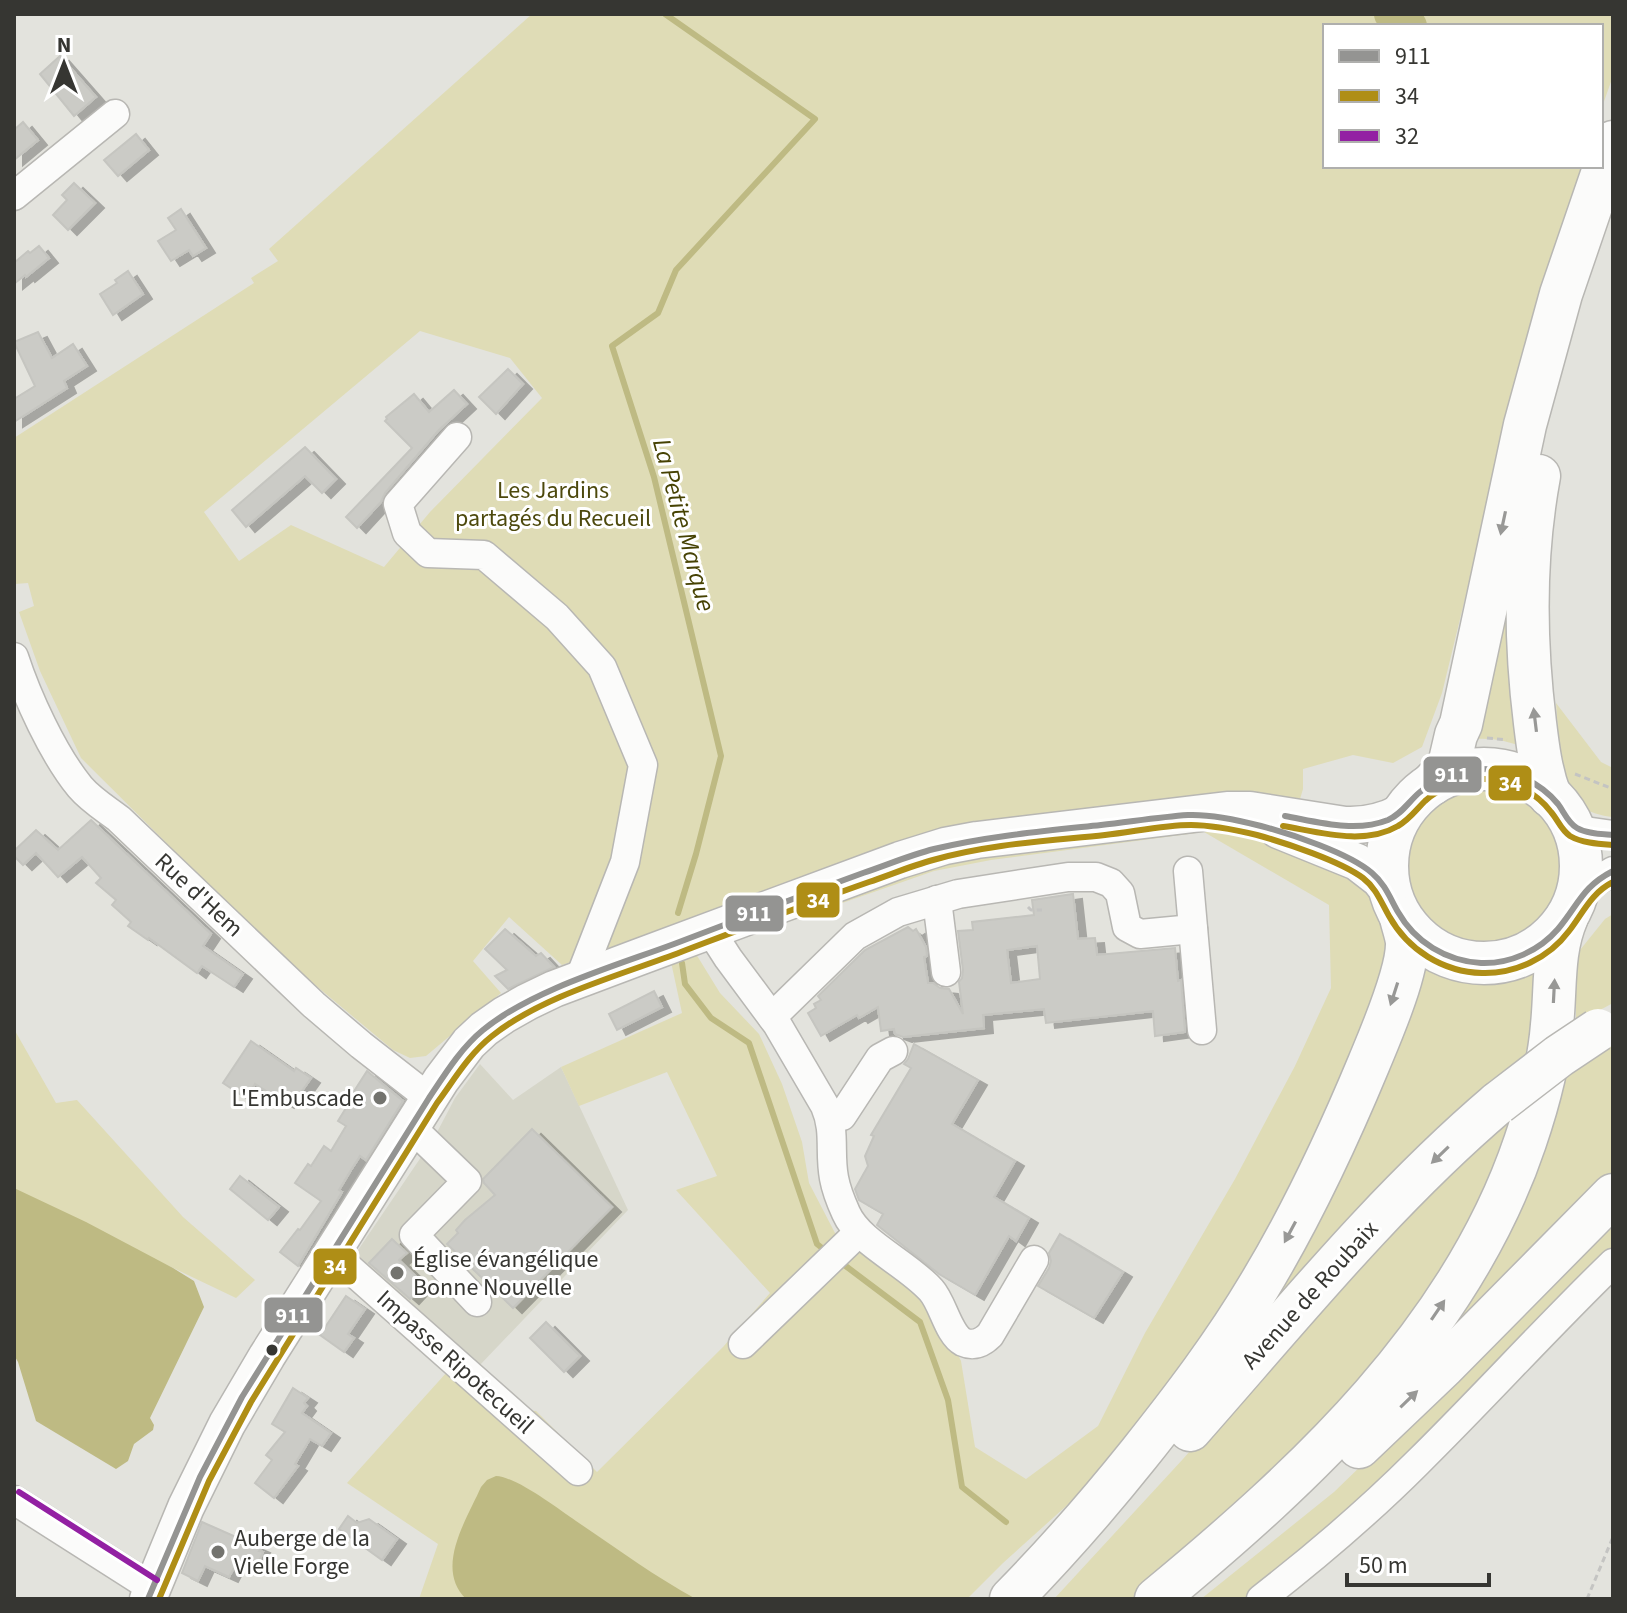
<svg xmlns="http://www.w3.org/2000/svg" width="1627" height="1613" viewBox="0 0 1627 1613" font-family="'Source Sans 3',sans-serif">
<defs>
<filter id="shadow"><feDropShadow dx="9" dy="5" stdDeviation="0" flood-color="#0004"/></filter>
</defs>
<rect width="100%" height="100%" fill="#e3e3dd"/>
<path fill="#d6d6c9" d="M480,1064L513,1100L561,1067L628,1210L479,1366L354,1256L434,1138L455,1098Z"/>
<g fill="#dfdcb6" fill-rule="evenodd">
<path d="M532,14H1613V76L1601,110V26H1325V166H1584L1516,389L1442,693L1422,747L1393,763L1353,755L1303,769V789L1287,842L1365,877L1393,933L1384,980L1336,1097L1267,1232L1187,1366L1115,1462L1003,1563L967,1599H419L438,1544L347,1483L447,1372L491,1408L536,1411L597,1472L723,1347L770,1293L676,1190L717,1176L667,1072L579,1106L561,1067L682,1013L671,962L643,937L562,965L509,917L473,961L501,993L426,1056L410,1058L393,1050L278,954L81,758L40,671L19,612L34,606L28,583L15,584L14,575V438L254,283L251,278L278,261L269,249ZM420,331L510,358L542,398L430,512L384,567L291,525L239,561L204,512ZM1204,832L1329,905L1331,988L1295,1066L1235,1179L1145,1333L1098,1426L1026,1479L975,1447L961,1361L931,1299L846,1238L835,1233L809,1183L802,1142L782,1084L759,1034L720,993L696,954L934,871L991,860Z"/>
<path d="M1522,502L1526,748C1505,740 1488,737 1466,740Z"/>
<path d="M1556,703L1601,762L1613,768V817C1601,816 1588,812 1578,805C1560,790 1558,726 1556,703Z"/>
<circle cx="1483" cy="869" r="78"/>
<path d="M1613,914V1003L1576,1023V955L1605,919Z"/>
<path d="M1421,957C1450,972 1482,982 1514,972C1524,969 1534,964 1544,959L1537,1047L1482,1088L1392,1174L1250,1333Z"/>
<path d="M14,1029L56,1103L77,1100L183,1217L255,1280L236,1298L14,1192Z"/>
<path d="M1613,1040V1172L1417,1370L1562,1076Z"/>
<path d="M1518,1111L1482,1212L1366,1382L1136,1599H1054L1183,1459L1305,1320L1414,1200Z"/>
<path d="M1613,1222V1273L1275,1599H1201L1334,1492Z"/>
</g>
<g fill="#beba83">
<path d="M14,1188L86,1222L173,1268L194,1281L204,1307L150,1418L154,1425L153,1430L134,1444L128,1461L116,1469L36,1421L18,1362L14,1355Z"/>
<path d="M496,1476C517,1477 558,1509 576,1521C616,1548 654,1576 696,1599H466C434,1568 467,1519 481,1487L487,1480Z"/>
</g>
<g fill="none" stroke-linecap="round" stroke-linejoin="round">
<g stroke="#beba83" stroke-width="6">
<path d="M665,14L815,119L676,270L658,313L612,346L654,477L721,756L696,854L678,913"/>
<path d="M682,963L685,984L711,1018L749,1043L817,1244L827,1252"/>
<path d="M839,1261L920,1322L948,1400L962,1487L1006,1522"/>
</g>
<path stroke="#beba83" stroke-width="34" d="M1391,14L1410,26"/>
</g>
<g fill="#cbcbc6" stroke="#c5c5c0" stroke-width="2" fill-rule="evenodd" filter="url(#shadow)">
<path d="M60,56L96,97L74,116L40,74Z"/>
<path d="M23,122L38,140L14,160V130Z"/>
<path d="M136,134L149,150L118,176L104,160Z"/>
<path d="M74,183L95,203L68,230L53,215L67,200L62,195Z"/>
<path d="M181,209L206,248L193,256L189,250L171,261L158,241L176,230L168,218Z"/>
<path d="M39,246L49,258L26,277L25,275L14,284V263L28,251L30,253Z"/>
<path d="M128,271L143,294L113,315L100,294L117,283L115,280Z"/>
<path d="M38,332L52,358L73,344L87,366L64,381L67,388L14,422V399L35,386L14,342Z"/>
<path d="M508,369L523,384L496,414L479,397Z"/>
<path d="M454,390L467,404L438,431L385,493L381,502L357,528L346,517L412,448L385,421L387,419L386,417L414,394L429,412Z"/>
<path d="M305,447L336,479L322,493L305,476L246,527L232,510Z"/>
<path d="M91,820L211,934L203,946L243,974L234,987L202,966L197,973L149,938L148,940L128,926L131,922L112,905L116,900L96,883L101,878L82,857L58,877L36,853L23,865L14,856V851L36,830L58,850Z"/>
<path d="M1073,894L1078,939L1095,938L1097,955L1175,948L1178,981L1181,980L1185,1032L1155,1036L1153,1011L1046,1023L1044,1009L983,1015L984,1028L903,1037L895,1034L894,1029L881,1031L878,1007L859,1018L857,1015L821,1036L808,1013L816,1008L814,1004L821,1000L818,996L865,950L908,927L913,931L916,929L926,947L927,956L924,957L928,983H933L940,988L949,989L963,1014L959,982L962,978L963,970L958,931L973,930L972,922L1034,915L1032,900ZM1037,946L1040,979L1011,983L1007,950Z"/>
<path d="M505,929L536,956L541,953L554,967L508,989L495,976L507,970L485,949Z"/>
<path d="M654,991L662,1007L617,1030L609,1014Z"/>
<path d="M251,1041L294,1071L296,1068L311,1078L297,1098L291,1094L285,1103L255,1084L246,1098L223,1083Z"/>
<path d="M914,1044L978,1080L952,1124L1015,1161L994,1197L1029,1218L1016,1241L1009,1236L975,1295L939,1274L877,1225L883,1214L859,1200L855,1189L868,1166L865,1156L874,1136L871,1135L911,1068L904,1064L908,1059Z"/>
<path d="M367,1071L403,1101L366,1160L360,1156L351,1170L339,1190L342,1192L298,1266L280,1252L298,1229L300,1230L321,1201L295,1183L308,1164L311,1166L324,1146L331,1151L346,1126L338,1121L351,1100L349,1099Z"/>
<path d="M532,1129L612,1207L513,1308L447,1244L458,1233L456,1230L465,1220L495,1195L484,1183L483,1179Z"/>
<path d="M240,1176L279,1207L268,1220L230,1189Z"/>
<path d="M1060,1234L1123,1272L1094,1318L1038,1286L1049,1268L1051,1261L1049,1253Z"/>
<path d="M392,1239L407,1253L399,1260L424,1284L410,1299L369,1263Z"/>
<path d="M346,1296L365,1309L348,1334L354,1338L344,1352L320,1335Z"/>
<path d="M546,1322L580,1356L564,1372L530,1338Z"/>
<path d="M293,1388L308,1398L304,1403L307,1406L302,1413L331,1433L322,1446L310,1439L295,1464L298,1466L274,1498L255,1483L272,1460L266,1455L285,1432L272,1424Z"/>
<path d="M348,1516L357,1523L369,1519L397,1539L382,1560L339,1529Z"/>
<path d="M202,1522L261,1548L259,1551L263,1552L257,1566L253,1564L252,1568L237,1562L229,1577L205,1566L198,1581L182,1573Z"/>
</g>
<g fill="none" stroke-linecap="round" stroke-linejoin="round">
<g stroke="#b8b7b3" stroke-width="31">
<g id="minor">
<path d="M14,196L115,114"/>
<path d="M457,437L398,504L407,533L428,553L484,555L557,617L602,667L643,765L625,862L579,980"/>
<path d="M14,657C27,697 53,754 80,787C91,800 106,809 119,819L314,1005L361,1045L429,1098"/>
<path d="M1571,824L1585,831L1613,835"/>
<path d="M1188,871L1202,1030"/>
<path d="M937,900L946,972"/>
<path d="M1573,905L1588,886L1613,871"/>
<path d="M710,930L728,958L777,1024L825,1106C836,1131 829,1152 834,1178C836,1189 841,1202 846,1213C859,1243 907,1263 931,1290C943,1303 948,1334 963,1342C974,1347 983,1342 990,1335L1034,1260"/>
<path d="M772,1017L855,936L898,912L958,894L1068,877H1096L1111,883L1120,893L1127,927L1140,934L1193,929"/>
<path d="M831,1119L842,1116L880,1058L893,1051"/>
<path d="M411,1127L467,1181L414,1235L477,1302"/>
<path d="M332,1253L578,1471"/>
<path d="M743,1344L858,1233"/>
<path d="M14,1500L152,1588"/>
<path d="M1261,1599C1315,1557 1368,1512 1417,1463C1483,1398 1546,1328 1613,1263"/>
</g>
</g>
<g stroke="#b8b7b3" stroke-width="39">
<g id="major">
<path d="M1278,830L1357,862L1379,879L1390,893"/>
<path d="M148,1599L186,1507L227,1424L267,1356L441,1080L469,1043L484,1029L504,1015L527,1002L554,989L639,957L900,860L945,846L977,840L1227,810H1250L1345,825C1366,826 1383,822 1402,812"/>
</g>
</g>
<g stroke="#b8b7b3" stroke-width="45">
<g id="highway">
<path d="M1539,476C1524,557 1525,642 1535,723C1538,748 1541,772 1550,796"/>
<circle cx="1484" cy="866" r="97"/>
<path d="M1432,784L1449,765L1456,735L1461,724L1525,425L1561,294L1613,142"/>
<path d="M1190,1430C1289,1318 1384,1200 1498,1103"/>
<path d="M1359,1447L1444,1366L1613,1195"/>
<path d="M1011,1599C1056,1553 1099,1504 1139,1454C1182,1400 1224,1345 1259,1286C1302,1215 1337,1140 1369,1063C1381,1034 1408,972 1407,942C1406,934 1403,926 1401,918"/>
<path d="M1156,1599C1306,1475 1461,1332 1525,1142C1538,1104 1549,1065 1552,1025C1556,988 1552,952 1567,917"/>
</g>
</g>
<g stroke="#c4c4c2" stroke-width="3" stroke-dasharray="6 4" stroke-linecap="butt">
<path d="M1487,738L1507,740"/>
<path d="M1575,774L1613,789"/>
<path d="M1028,907L1031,910H1042"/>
<path d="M1587,1599L1613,1537"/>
</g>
<use href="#minor" stroke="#fbfbfa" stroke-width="28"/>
<use href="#major" stroke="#fbfbfa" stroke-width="36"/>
<use href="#highway" stroke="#fbfbfa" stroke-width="42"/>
<g stroke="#b8b7b3" stroke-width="45" stroke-linecap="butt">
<path id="highway-bridge" d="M1498,1103L1559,1056L1598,1030"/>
</g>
<use href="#highway-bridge" stroke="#fbfbfa" stroke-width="42"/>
<g stroke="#fff" stroke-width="12">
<g id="bus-1">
<path d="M1285,816C1318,822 1355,833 1388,820C1402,814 1409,801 1420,792C1437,778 1461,769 1482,769C1511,769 1540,782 1558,804C1564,812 1568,823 1577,828C1587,834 1602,834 1613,835"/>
<path d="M148,1599L200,1477L242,1397L429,1098C445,1074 461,1048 483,1030C532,990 615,966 674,944C737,920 800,896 863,873C887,865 910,855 934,849C988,836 1045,831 1101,825C1129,822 1159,817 1188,815C1212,814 1238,820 1261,826C1291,834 1349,853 1372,873C1385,884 1390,898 1398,912C1415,942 1446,961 1481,963C1510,964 1539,951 1558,929C1579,904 1582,887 1613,871"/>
</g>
</g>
<g stroke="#fff" stroke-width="12">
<g id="bus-2">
<path d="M1283,826C1319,832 1364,846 1398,826C1409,820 1416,810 1425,801C1439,788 1462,780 1481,779C1508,778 1535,791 1551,812C1558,820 1561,830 1570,836C1582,843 1599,844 1612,845"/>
<path d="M159,1599L209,1481L251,1402L437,1103C454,1080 469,1054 492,1036C542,996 621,975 681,952C744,928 806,904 869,882C890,875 911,866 933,860C988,844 1048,841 1105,835C1133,832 1163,825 1191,825C1213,825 1236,830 1257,835C1286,843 1340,861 1363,878C1376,888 1381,902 1389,916C1408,950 1443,972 1482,973C1515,974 1549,958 1569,931C1583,913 1591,893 1613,882"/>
</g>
</g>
<g stroke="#fff" stroke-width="12">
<path id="bus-3" d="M19,1492L157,1580"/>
</g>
<use href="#bus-1" stroke="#949492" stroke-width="6"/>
<use href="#bus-2" stroke="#af8e16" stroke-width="6"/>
<use href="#bus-3" stroke="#9320a3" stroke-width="6"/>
</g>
<defs><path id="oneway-solid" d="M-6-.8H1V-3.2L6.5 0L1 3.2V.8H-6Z" transform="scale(2)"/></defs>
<g fill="#989896">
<use href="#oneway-solid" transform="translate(1503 523) rotate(102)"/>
<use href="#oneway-solid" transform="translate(1535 720) rotate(-97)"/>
<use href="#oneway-solid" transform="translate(1554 991) rotate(-87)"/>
<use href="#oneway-solid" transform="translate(1394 994) rotate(108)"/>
<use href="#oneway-solid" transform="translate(1440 1155) rotate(136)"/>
<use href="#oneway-solid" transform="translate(1290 1232) rotate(118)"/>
<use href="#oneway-solid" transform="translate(1438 1310) rotate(-56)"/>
<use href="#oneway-solid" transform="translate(1409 1399) rotate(-44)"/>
</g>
<g fill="#73736e" stroke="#fff" stroke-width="3">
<circle cx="380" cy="1098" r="8"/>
<circle cx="397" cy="1273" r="8"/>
<circle cx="218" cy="1552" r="8"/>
</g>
<circle fill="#363632" stroke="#fff" stroke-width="3" cx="272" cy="1350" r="7"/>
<g text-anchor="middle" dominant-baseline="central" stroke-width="6" stroke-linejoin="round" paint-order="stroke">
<g font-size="24" fill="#4d490d" stroke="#fff">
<text x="553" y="490">Les Jardins<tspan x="553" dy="28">partagés du Recueil</tspan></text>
</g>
<g font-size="24" fill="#363632" stroke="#fff">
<text transform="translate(199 895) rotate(43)">Rue d'Hem</text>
<text transform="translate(1310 1295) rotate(-48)">Avenue de Roubaix</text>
<text transform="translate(455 1362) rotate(42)">Impasse Ripotecueil</text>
</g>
<g font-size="24" fill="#363632" stroke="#fff" text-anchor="start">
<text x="364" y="1098" text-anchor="end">L'Embuscade</text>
<text x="413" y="1259">Église évangélique<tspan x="413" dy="28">Bonne Nouvelle</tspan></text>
<text x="234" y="1538">Auberge de la<tspan x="234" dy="28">Vielle Forge</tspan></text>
</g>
<g font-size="26" font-style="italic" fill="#464203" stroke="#fff">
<text transform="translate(684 525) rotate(75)">La Petite Marque</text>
</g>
</g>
<g stroke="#fff" stroke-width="3">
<rect x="1422" y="755" width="61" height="39" rx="8" fill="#949492"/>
<rect x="1487" y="764" width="46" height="38" rx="8" fill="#af8e16"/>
<rect x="795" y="881" width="46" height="38" rx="8" fill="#af8e16"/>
<rect x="724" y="894" width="61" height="39" rx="8" fill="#949492"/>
<rect x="312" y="1247" width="46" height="39" rx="8" fill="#af8e16"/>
<rect x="263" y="1296" width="61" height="38" rx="8" fill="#949492"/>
</g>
<g font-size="22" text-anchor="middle" font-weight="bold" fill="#fff">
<text x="1452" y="782">911</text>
<text x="1510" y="791">34</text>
<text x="818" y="908">34</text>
<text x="754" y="921">911</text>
<text x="335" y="1274">34</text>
<text x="293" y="1323">911</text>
</g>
<rect width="1627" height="1613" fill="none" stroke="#363632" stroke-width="32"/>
<rect x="1323" y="24" width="280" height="144" fill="#ffffff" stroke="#afafad" stroke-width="2"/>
<rect x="1339" y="50" width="40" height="12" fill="#949492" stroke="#afafad" stroke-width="2"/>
<text x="1395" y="64" font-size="24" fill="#363632">911</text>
<rect x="1339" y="90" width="40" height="12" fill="#af8e16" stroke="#afafad" stroke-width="2"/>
<text x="1395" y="104" font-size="24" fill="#363632">34</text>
<rect x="1339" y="130" width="40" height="12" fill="#9320a3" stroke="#afafad" stroke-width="2"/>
<text x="1395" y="144" font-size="24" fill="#363632">32</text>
<g transform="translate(64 64)" stroke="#ffffff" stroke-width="6" paint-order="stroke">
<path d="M0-6L14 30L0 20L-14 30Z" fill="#363632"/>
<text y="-12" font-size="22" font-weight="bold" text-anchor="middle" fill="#363632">N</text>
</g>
<path d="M1347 1573v12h142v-12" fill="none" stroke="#363632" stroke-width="4"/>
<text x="1359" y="1573" font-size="24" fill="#363632" stroke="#ffffff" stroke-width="6" paint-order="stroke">50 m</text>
</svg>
